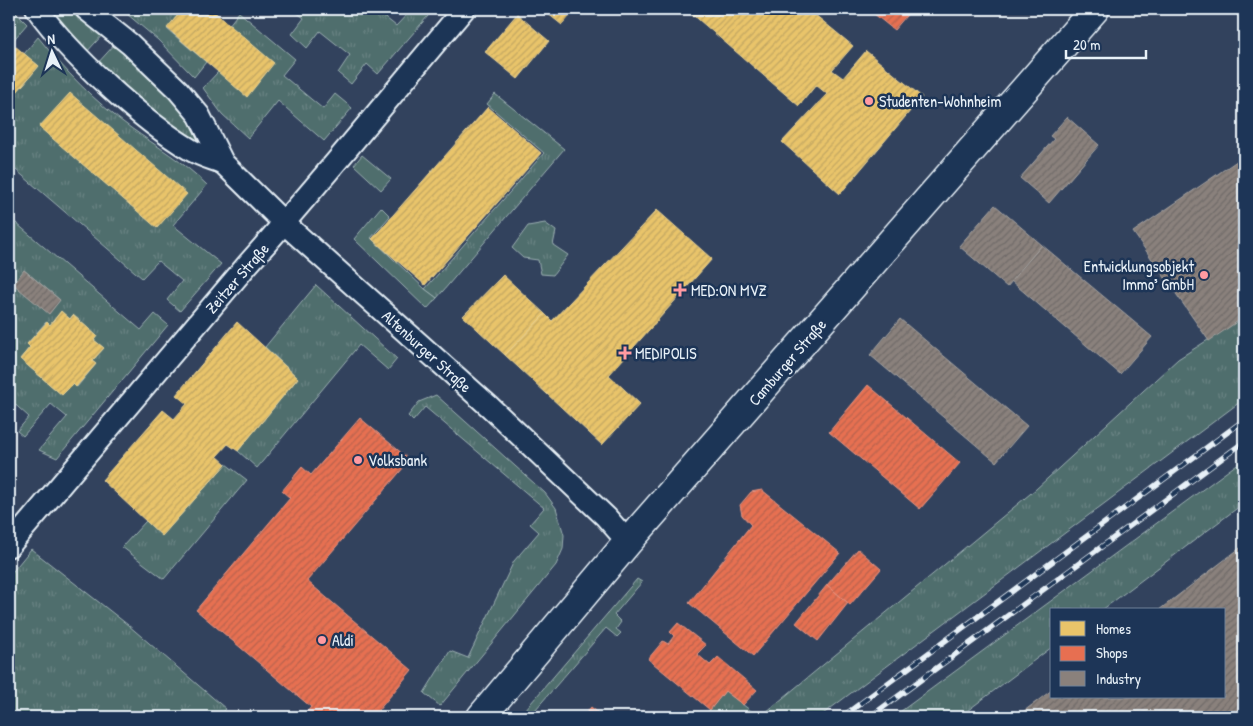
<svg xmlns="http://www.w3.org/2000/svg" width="1253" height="726" viewBox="0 0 1253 726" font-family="'Patrick Hand',sans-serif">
<defs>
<pattern id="grass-tufts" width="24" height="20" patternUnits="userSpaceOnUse" patternTransform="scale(1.25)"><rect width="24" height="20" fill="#506e6d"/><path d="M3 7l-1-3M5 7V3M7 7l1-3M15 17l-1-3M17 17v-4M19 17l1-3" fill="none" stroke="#698383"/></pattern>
<pattern id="homes-hatch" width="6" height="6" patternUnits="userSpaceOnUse" patternTransform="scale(1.25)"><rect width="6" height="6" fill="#e9c46a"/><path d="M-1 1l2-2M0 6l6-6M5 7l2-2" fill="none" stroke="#c0a562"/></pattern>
<pattern id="shops-hatch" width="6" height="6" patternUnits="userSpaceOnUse" patternTransform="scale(1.25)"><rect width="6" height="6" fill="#e76f51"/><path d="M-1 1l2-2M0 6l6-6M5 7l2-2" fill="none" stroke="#b7634f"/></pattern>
<pattern id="industry-hatch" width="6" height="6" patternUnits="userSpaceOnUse" patternTransform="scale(1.25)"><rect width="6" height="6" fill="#8a817c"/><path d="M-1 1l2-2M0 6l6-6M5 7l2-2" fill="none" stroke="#6f6a68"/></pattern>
</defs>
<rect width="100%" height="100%" fill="#32425d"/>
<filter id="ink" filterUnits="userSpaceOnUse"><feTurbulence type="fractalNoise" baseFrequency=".02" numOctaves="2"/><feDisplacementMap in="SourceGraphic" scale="10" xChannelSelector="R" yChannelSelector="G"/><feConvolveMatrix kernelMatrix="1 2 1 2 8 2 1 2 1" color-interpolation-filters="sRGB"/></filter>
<g filter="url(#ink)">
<g fill="url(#grass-tufts)" stroke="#9cb0b2" fill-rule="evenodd">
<path d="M9,9H12L27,24L11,43L9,41Z"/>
<path d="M49,9H74L105,32L85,54Z"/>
<path d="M121,9H183L167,29L206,62L194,77L158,40Z"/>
<path d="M292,9H363L372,16L377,11L396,26L412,9H434L378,74L367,64L351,84L338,73L350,55L320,31L307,48L292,34L304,18Z"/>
<path d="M239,12L295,59L282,75L323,109L335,94L352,108L324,141L278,101L248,138L222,114L203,88L218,72L273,63L229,25Z"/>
<path d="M38,37C65,71 95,102 131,128C156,146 184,162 207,185L173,225L221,264L180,311L167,300L182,281L158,261L142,278L9,164V98L11,99L39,66L24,54Z"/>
<path d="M117,42L188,113L201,139L198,141C162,130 125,90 96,65Z"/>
<path d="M495,94L564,149L437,298L425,289L544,153L487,104Z"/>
<path d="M9,217L141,330L155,314L168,325L57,458L39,450L67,417L51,404L23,436L17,431L29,417L9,399V276L13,271L9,267ZM24,270L60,300L49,313ZM61,312L70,319L73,315L97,336L94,340L104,348L92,361L96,364L77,387L73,384L62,395L20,359L30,347L27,344L46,322L50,325Z"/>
<path d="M545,223L556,231L553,245L568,255L553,275L541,274L538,260L523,258L512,248L528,226Z"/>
<path d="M316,285L397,359L388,370L359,345L257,468L238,451L298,378L265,347Z"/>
<path d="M1244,317V399L819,717H760L1036,489L1178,359Z"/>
<path d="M436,395L545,493L556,508L564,535L563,549L556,565L440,706L424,693L450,651L468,658L514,561L539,532L530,524L544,508L425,407L413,421L408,416L419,402Z"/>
<path d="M1244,459V503L1102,610H1052V647L959,717H893Z"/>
<path d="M226,464L247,480L164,579L122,547L146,521L162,536Z"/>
<path d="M31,549L128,625L226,709L219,717H9V576Z"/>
<path d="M637,579L642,582L614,615L621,622L616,629L621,633L617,637L606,628L529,717H519Z"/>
<path d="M725,691L759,717H704Z"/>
</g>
<g fill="#506e6d" stroke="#9cb0b2">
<path d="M362,155L391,179L381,190L354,165Z"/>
<path d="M381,207L390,216L371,238L425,289L437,298L427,309L354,239Z"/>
</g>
<g fill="url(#homes-hatch)" stroke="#e9d295">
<path d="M183,9H211L274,63L247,97L167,28Z"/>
<path d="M542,9H576L562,25Z"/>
<path d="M694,9H808L853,46L832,70L843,78L866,51L922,97L840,194L782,142L827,94L816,85L799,106L691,13Z"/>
<path d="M517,14L549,41L518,79L485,52Z"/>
<path d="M9,41L39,66L11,99L9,98Z"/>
<path d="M70,93L187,194L157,228L39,127Z"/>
<path d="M488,107L541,153L425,285L372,239Z"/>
<path d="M657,210L712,259L609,375L640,404L602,445L505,355L545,314L552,321Z"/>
<path d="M503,275L545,314L505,355L463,316Z"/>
<path d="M61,311L70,319L73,315L97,336L94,340L104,348L92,361L96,364L76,387L73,384L62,395L20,359L30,347L27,344L47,322L50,325Z"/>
<path d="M237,322L298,378L238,451L228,444L217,456L226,464L162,536L102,480L163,410L174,419L187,404L176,395Z"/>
</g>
<g fill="url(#shops-hatch)" stroke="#e79683">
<path d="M868,9H912L894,30Z"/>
<path d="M868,385L960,463L920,509L829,432Z"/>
<path d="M360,418L410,460L307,581L412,670L373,717H303L311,707L196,610L290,498L282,491L302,467L311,475Z"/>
<path d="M762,490L840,553L753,656L689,603L751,525L742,515L740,505L751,492Z"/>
<path d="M858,549L881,569L850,605L827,585Z"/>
<path d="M827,585L848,603L818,641L796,623Z"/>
<path d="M678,623L706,645L697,654L710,665L718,657L757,690L743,705L725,691L710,710L648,659L663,641L668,644L674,636L670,632Z"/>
<path d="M591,707L603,717H583Z"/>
</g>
<g fill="url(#industry-hatch)" stroke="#a6a3a1">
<path d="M1067,117L1099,145L1049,203L1020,178L1054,139L1050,136Z"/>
<path d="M1244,156V317L1209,341L1133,232Z"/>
<path d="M995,205L1042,245L1007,287L959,246Z"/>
<path d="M1042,245L1152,337L1120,374L1011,281Z"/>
<path d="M24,270L60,300L49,314L13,284Z"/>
<path d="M900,319L1027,426L996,462L870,355Z"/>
<path d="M1244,545V717H1016L1052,690V697H1224V610H1159Z"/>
</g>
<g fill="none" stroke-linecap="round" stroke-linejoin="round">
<g stroke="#e8f1f8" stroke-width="25">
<g id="street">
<path d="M37,9C72,57 141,120 191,150C201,156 213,159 223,163"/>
<path d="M86,9L130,44L178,90L199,115L223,163L285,224L490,407L606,517L628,542"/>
<path d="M9,546L248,264C322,181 392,94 464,9"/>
</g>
</g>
<g stroke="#e8f1f8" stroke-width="31">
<path id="primary" d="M481,717L628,542L1095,9"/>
</g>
<use href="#street" stroke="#1d3557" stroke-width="21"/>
<use href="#primary" stroke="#1d3557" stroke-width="28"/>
<g stroke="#e8f1f8" stroke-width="5.5">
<g id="rail">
<path d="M842,717L1244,420"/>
<path d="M870,717L1244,442"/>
</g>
</g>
<use href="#rail" stroke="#1d3557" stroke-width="4" stroke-dasharray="11" stroke-linecap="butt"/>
</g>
</g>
<g fill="#ff9aa2" stroke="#1d3557" stroke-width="2">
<circle cx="869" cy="101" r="5"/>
<circle cx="1204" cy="275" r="5"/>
<path d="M677.5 282.5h5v5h5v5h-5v5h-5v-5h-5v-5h5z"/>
<path d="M622.5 345.5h5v5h5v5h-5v5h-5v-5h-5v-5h5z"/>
<circle cx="358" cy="460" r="5"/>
<circle cx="322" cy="640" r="5"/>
</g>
<g text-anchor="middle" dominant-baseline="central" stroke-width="5" stroke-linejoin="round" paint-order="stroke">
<g font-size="16" fill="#e8f1f8" stroke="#1d3557" text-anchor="start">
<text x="879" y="101">Studenten-Wohnheim</text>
<text x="1194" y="266" text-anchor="end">Entwicklungsobjekt<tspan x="1194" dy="18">Immo⁵ GmbH</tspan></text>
<text x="691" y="290">MED:ON MVZ</text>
<text x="635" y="353">MEDIPOLIS</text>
<text x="368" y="460">Volksbank</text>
<text x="332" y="640">Aldi</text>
</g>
<g font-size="16" fill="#e8f1f8" stroke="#1d3557">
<text transform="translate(237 278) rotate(-49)">Zeitzer Straße</text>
<text transform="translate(427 351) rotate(42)">Altenburger Straße</text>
<text transform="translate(787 362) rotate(-49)">Camburger Straße</text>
</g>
</g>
<rect width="1253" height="726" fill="none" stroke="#1d3557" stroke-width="30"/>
<rect x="15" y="15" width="1223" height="696" fill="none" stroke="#e8f1f8" stroke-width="2" filter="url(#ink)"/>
<rect x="1050" y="608" width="175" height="90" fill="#1d3557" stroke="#6e8097"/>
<rect x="1060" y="621" width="25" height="15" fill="#e9c46a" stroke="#6e8097"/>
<text x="1096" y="634" font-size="15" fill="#e8f1f8">Homes</text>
<rect x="1060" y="646" width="25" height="15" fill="#e76f51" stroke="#6e8097"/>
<text x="1096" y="658" font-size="15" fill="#e8f1f8">Shops</text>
<rect x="1060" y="671" width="25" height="15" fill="#8a817c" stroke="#6e8097"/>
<text x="1096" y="684" font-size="15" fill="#e8f1f8">Industry</text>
<g transform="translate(52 52) rotate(356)" stroke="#1d3557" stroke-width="4" paint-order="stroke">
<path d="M0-4L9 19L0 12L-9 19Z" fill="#e8f1f8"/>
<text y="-8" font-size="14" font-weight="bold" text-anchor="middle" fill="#e8f1f8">N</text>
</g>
<path d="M1066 50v8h80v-8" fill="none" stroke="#e8f1f8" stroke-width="2.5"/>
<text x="1073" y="50" font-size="15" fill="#e8f1f8" stroke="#1d3557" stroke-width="4" paint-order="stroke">20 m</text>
</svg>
